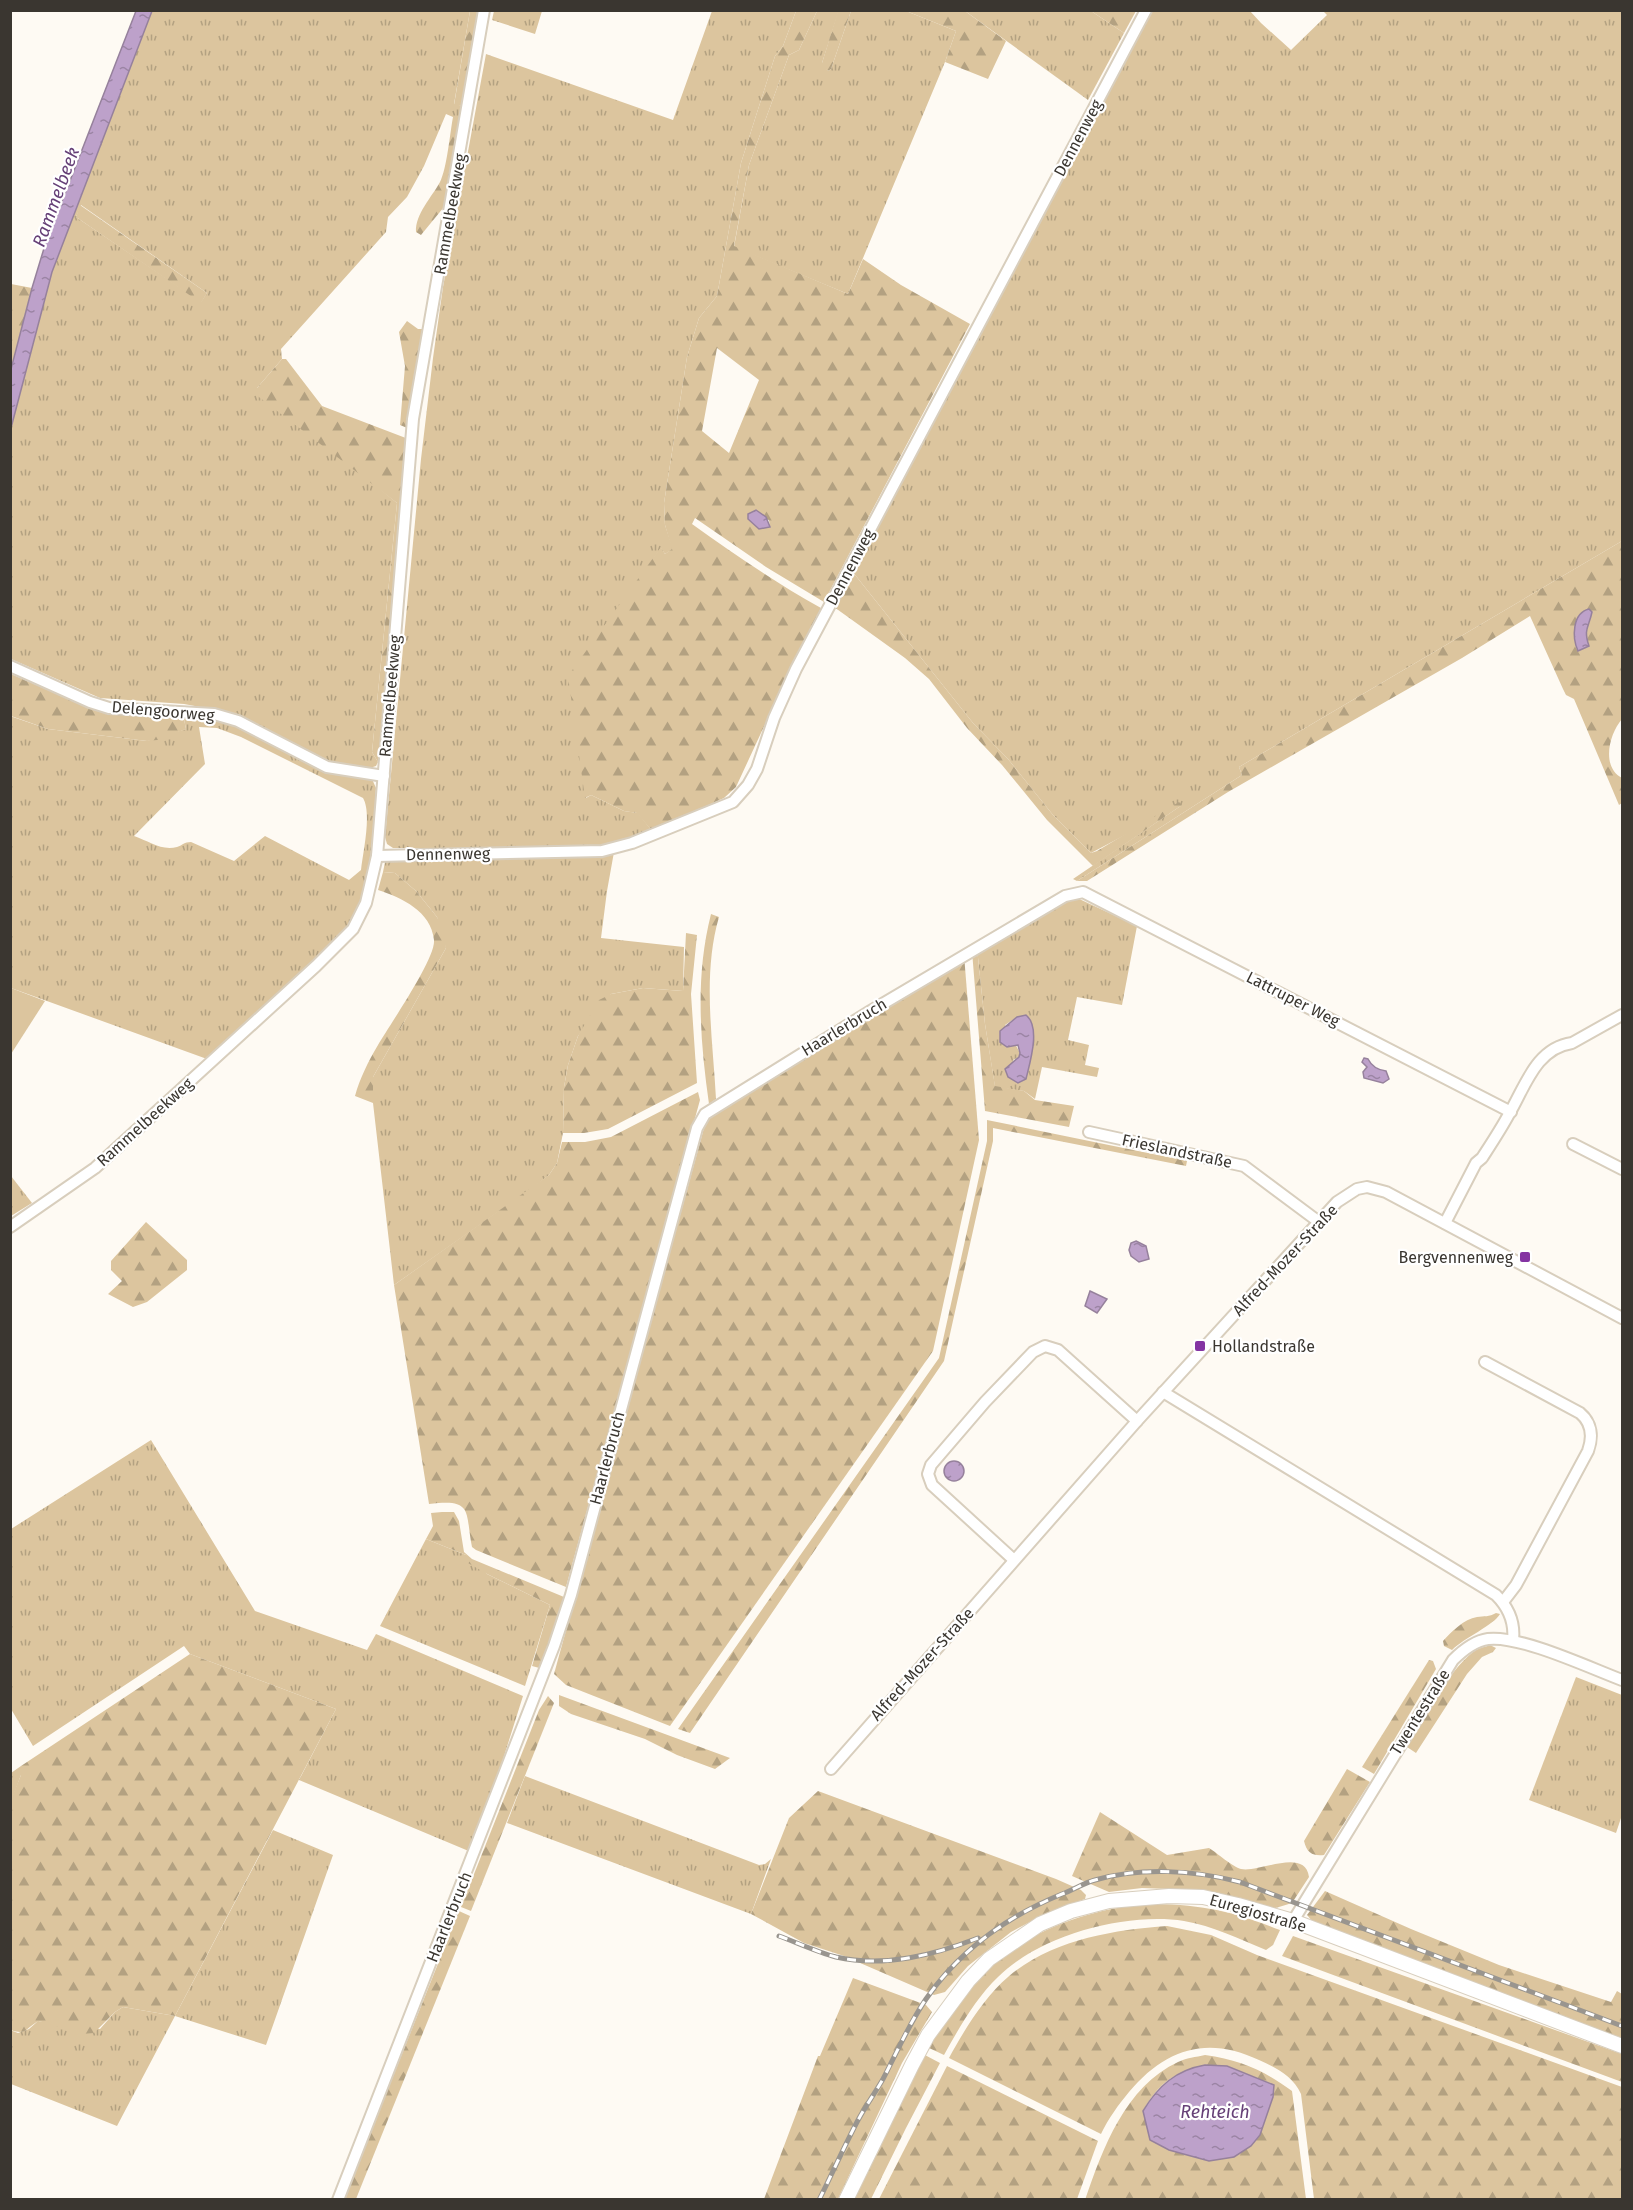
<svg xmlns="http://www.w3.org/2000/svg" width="1633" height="2210" viewBox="0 0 1633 2210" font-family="'Fira Sans',sans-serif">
<defs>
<pattern id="grass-tufts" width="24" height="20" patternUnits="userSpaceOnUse" patternTransform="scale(1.5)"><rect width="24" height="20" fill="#dcc59e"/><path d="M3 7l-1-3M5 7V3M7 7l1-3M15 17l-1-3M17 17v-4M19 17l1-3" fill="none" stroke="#b3a181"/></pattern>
<pattern id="forest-firs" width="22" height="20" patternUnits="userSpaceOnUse" patternTransform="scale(1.5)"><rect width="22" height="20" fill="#dcc59e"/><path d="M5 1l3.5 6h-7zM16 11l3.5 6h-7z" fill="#b3a181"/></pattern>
<pattern id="water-ripples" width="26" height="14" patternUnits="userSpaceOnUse" patternTransform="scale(1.5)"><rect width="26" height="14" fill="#bda1ca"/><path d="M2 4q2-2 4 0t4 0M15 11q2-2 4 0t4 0" fill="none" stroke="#9b84a4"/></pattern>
</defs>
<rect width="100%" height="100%" fill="#fefaf3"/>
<g fill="url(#grass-tufts)" fill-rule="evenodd">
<path d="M152,11H470L454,104L463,106L461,117H453L446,114L424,166L407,197L388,217L386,232L281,349L282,359L257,388L397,503L372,752L378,762L376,766L364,770L330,764L211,709L184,704L100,698L11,659L10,428L52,272ZM81,205L207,293L201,302L76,217Z"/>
<path d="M494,11V10L542,11L535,34L492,20Z"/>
<path d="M712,11H796L783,46L775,56L741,163L717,296L699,318L687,357L664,503L665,525L673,549L665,554L661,548L651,562L586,798L591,795L624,811L638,813L652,831L624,842L594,848H393L387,844L385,837L421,459L433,358L443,287L486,54L673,120Z"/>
<path d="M817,11H838V13L822,63L828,71L831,69L851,11H906L956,31L945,62L848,294L734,247L749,165L789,55L799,50Z"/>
<path d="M965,11H1091L1124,33L1088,100Z"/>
<path d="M1149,11H1250L1261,23L1291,50L1327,15L1323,11H1622V541L1239,767L1242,775L1077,881L1073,879L1182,805L1091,853L1053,815L1008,759L973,723L852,571Z"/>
<path d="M183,714C228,714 264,741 304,759C325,769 350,773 372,779L376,788C374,820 373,878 361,905C356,917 348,927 341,937L207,1059L11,988L10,716L48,729L147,741L186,729ZM199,727L217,728L241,737L363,798C372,813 363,852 361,870L349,880L265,836L234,861L191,842C184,842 183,845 177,847C161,851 149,841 134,836L205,764Z"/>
<path d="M614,852L607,891L601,938L684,947L683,991L643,988L611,994L578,1036L568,1065L564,1087L563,1133L557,1163L549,1175L535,1186L394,1285L373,1103V1077L446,948L437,917L416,891L395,873L383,872L385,862L394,859Z"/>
<path d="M1075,897L1137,926L1122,1005L1077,997L1068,1040L1089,1045L1085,1065L1099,1068L1097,1077L1042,1067L1035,1099L1024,1091L995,1087L985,1024L977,948ZM1017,1017L1034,1039L1026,1079L1013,1060L1019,1057L1020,1053L1005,1025Z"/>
<path d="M11,1176L32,1203L11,1216H10Z"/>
<path d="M151,1440L255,1611L367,1650L376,1634L523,1696L493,1791L471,1852L299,1780L336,1709L190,1654L184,1646L33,1746L11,1709V1529Z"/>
<path d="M426,1539L466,1555L487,1574L550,1605L525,1686L380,1626Z"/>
<path d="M1576,1677L1622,1695V1815L1616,1833L1529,1800Z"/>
<path d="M21,1766V1775L11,1802V1773Z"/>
<path d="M525,1776L759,1865L765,1864L771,1859L751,1914L507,1823Z"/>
<path d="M273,1830L333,1855L266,2045L175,2016L117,2126L11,2084L10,2030L18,2033L29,2029L38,2021L100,2029L115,2012L123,2007L175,2016Z"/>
</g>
<g fill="url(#forest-firs)" fill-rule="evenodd">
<path d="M470,11H480L463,106L454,105Z"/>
<path d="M796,11H817L799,50L789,55L749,165L734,246L848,294L863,259L901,285L970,324L824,602L766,567L695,518L692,524C734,554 776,583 821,608L791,668L736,787L724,798L652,831L637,813L624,811L591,795L585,798L568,676L661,547L665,554L672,549L665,525L664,503L687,357L699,318L717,296L741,163L775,56L783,46ZM717,348L759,380L729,453L702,431ZM748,514L769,520L770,527L752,523Z"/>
<path d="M838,11H851L831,69L828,71L822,66V63Z"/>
<path d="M906,11H965L1006,41L988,79L945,62L956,31Z"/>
<path d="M1091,11H1136L1124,33Z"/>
<path d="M453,117H461L444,207L421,235L416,232C415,214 432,197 440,182C447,168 450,133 453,117Z"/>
<path d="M80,205L207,293L201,303L76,217Z"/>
<path d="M11,284L32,288L11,369Z"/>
<path d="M407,321L418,329H423L412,430L400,425L405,366L399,332Z"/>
<path d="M282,359H286L322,406L411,440L378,762L372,752L397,503L255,394L257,388Z"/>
<path d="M1622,541V719C1609,734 1601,767 1622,778V803L1619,805L1574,699L1566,695L1563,689L1530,616L1462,658L1228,792L1087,881H1077L1242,775L1239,767ZM1591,616L1585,632L1588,647L1578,650L1577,620Z"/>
<path d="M852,571L973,723L1008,759L1053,815L1091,853L1097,851L1179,802L1182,805L1093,866L1047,820L1002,765L967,728L929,679L905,658L834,607Z"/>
<path d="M11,674L88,707L107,710L183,714L186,729L157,740L147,741L48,729L11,716Z"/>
<path d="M383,872L395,873L416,891L437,917L445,933L446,948L373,1077V1103L355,1096C360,1078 368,1062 378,1045C389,1026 436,958 434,940C431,911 402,898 378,890Z"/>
<path d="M711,914L719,917C702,975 713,1040 716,1099L709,1104C700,1041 695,977 711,914Z"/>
<path d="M686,933L697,935L691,994L697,1083L608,1129L584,1133H563L564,1087L568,1065L578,1036L599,1000L611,994L643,988L683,991Z"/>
<path d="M977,948L985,1024L995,1086L1024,1091L1035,1100L1074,1106L1069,1127L985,1111L972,951Z"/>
<path d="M964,955L979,1140L933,1351L670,1726L566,1685L554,1674L707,1117Z"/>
<path d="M698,1092L700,1100L566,1587L476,1550L472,1547C465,1512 474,1498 429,1504L394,1285L549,1175L557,1163L562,1142H585L611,1137Z"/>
<path d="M987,1120L1187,1161L1186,1166L993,1128V1141L944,1361L690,1733L678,1729L939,1358L987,1141Z"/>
<path d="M146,1222L187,1260V1270L147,1302L133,1307L108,1294L122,1281L111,1270V1261Z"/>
<path d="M442,1512H454L459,1521L464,1552L472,1559L564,1597L543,1669L532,1666L550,1605L487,1574L468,1563L466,1555L426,1539L433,1526L431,1513Z"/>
<path d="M1496,1613L1500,1614C1494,1625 1464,1638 1452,1650L1444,1646L1443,1641C1451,1632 1464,1619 1477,1617C1484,1616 1489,1617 1496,1613Z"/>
<path d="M1490,1645L1496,1648L1493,1652L1482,1657L1467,1674L1416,1753L1407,1747C1424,1720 1448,1671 1473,1652C1478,1648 1485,1647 1490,1645Z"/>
<path d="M190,1654L336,1709L175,2016L123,2007L115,2012L94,2033L81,2034L39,2021C26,2027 27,2036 11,2030L10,1802L21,1775V1766Z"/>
<path d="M1429,1660L1433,1661L1436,1669L1374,1774L1362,1767Z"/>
<path d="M559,1695L730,1758L715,1769L677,1755L645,1739L571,1714L559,1706Z"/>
<path d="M548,1696L554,1703L471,1911L461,1907L539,1710Z"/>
<path d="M1347,1769L1370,1782L1324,1855C1312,1856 1307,1853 1304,1841Z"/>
<path d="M818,1791L1056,1879L1081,1890L1086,1895L1085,1899L1047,1913L1011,1932L968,1966L945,1992L934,1995L844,1956L804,1943L751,1914L789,1818Z"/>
<path d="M1100,1812L1167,1855L1209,1848C1217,1853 1233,1867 1241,1869C1259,1873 1305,1847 1309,1877L1292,1903L1269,1910L1212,1893L1195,1890L1142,1888L1109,1892L1072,1876Z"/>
<path d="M1325,1891L1411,1929L1499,1965L1611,2002L1617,1991L1622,1994V2038L1318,1928L1307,1915Z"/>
<path d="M1145,1904C1200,1904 1229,1910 1280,1930L1273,1945L1266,1950C1239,1939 1213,1926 1184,1921C1126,1912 1040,1935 998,1977C976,1998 959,2028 944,2055L927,2047C942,2026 956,2004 973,1984C1016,1935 1082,1910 1145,1904Z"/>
<path d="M459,1911L470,1916L356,2199H344Z"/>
<path d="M1167,1926L1211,1935L1257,1955L1622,2087V2199H1314L1301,2094C1293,2076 1276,2068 1259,2060C1207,2035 1165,2049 1129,2092C1119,2104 1108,2119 1101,2134L949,2058C963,2032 985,1996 1008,1977C1051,1940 1112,1930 1167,1926Z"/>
<path d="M1293,1936L1622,2054V2082L1282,1956Z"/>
<path d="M853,1978L926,2005L932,2012L902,2063L838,2199H764L818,2056H820Z"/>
<path d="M923,2054L940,2063L906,2128L871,2199L853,2200Z"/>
<path d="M1205,2055C1241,2060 1263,2070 1292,2091L1306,2199L1085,2200C1103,2148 1125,2087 1178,2062C1186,2058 1196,2057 1205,2055ZM1227,2066L1274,2085L1260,2135L1143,2111C1167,2070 1183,2071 1227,2066Z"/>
<path d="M947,2066L1098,2141L1077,2199H879Z"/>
</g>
<path fill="#dcc59e" d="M11,988L45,1001L11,1054L10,988Z"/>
<g fill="url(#water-ripples)" stroke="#96819c" stroke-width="1.5">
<path d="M136,11H152L52,272L11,428V369L32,288L45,245Z"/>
<path d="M756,510L766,517L770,527L759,529L748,519V514Z"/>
<path d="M1589,609L1592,612C1589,627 1583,629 1589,646L1578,651C1572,638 1572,613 1589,609Z"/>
<path d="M1026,1015C1041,1027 1030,1062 1026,1079L1018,1083L1008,1077L1005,1069L1019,1057L1020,1053L1018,1045L1007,1047L1000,1042V1031L1017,1017Z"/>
<path d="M1364,1058L1368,1059C1372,1067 1378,1070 1386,1071L1389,1079L1383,1083L1364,1078L1363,1072L1367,1067L1362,1062Z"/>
<path d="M1136,1241L1146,1246L1149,1259L1139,1262L1131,1256L1129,1250L1131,1243Z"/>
<path d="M1090,1291L1107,1299L1097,1313L1085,1306Z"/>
<circle cx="954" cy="1471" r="10"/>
<path d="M1205,2065L1227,2066L1274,2085L1273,2097L1260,2135L1251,2146L1234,2157L1209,2161L1169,2150L1150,2140L1143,2111C1158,2086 1176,2070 1205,2065Z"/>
</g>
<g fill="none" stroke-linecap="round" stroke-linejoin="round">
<g stroke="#d8cebd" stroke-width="14">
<g id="street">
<path d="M10,666L90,702L109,708L214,714L238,721L327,767L384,776"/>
<path d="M377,856L602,851L632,843L733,802L748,785L757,769L774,718L796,669L1146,10"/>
<path d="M1089,1132L1244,1166L1319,1222"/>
<path d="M1573,1144L1622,1169"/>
<path d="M1445,1223L1476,1163L1482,1158C1491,1144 1501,1129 1509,1114C1525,1087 1536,1048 1572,1043L1622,1015"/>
<path d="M10,1227L95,1168L316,966L353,929L366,903L377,856L413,419L484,10"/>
<path d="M1485,1362L1580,1413C1592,1423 1593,1437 1588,1451L1516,1585L1503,1602"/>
<path d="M1163,1392L1496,1595C1509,1608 1515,1622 1513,1640"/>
<path d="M1014,1560L932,1485L928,1474L931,1465L985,1402L1033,1352L1045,1346L1058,1350L1137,1421"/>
<path d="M831,1769L1137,1421L1337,1202L1357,1189L1367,1187L1386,1192L1622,1318"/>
<path d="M1293,1921L1453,1660C1463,1650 1474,1641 1488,1639C1520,1635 1590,1668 1622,1680"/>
<path d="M338,2200L554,1646L571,1595L697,1128L705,1114L869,1012L1065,896L1083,892L1511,1112"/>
</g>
</g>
<g stroke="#d8cebd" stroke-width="16">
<path id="secondary" d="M846,2200L912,2065L928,2035L968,1981L989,1959L1040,1924L1071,1911L1109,1901L1169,1896L1203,1897L1238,1905L1293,1921L1622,2046"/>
</g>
<use href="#street" stroke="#fff" stroke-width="10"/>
<use href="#secondary" stroke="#fff" stroke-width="14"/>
<g stroke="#99958f" stroke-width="5">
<g id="rail">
<path d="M779,1936C798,1943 817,1952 836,1957C884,1968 934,1955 978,1938"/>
<path d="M819,2200C832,2174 844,2147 857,2122C865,2107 875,2093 883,2079C897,2052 909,2024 926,1999C960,1950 1008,1916 1062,1894C1073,1890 1084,1883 1095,1880C1141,1867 1194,1870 1240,1882L1622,2026"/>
</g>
</g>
<use href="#rail" stroke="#fff" stroke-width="3" stroke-dasharray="9" stroke-linecap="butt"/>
</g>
<g fill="#8434a3" stroke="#fff" stroke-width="2">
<rect x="1519" y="1251" width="12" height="12" rx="3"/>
<rect x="1194" y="1340" width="12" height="12" rx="3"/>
</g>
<g text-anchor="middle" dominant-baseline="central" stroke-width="4.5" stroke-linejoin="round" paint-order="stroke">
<g font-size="16" fill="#3a3630" stroke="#fff">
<text transform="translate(1078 138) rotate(-62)">Dennenweg</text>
<text transform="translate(450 214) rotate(-80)">Rammelbeekweg</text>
<text transform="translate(850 567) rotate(-62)">Dennenweg</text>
<text transform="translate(390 696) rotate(-85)">Rammelbeekweg</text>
<text transform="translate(163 711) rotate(5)">Delengoorweg</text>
<text transform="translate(448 854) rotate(-1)">Dennenweg</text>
<text transform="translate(1293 999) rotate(27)">Lattruper Weg</text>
<text transform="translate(844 1027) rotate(-31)">Haarlerbruch</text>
<text transform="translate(145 1122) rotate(-42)">Rammelbeekweg</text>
<text transform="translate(1177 1151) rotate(12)">Frieslandstraße</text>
<text transform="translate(1285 1260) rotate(-47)">Alfred-Mozer-Straße</text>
<text transform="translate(607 1458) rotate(-75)">Haarlerbruch</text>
<text transform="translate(922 1664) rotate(-48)">Alfred-Mozer-Straße</text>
<text transform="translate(1420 1712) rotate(-58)">Twentestraße</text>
<text transform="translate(1258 1913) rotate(16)">Euregiostraße</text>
<text transform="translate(449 1917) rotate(-68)">Haarlerbruch</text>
</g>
<g font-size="16" fill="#3a3630" stroke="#fff" text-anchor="end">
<text x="1513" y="1257">Bergvennenweg</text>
<text x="1212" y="1346" text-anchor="start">Hollandstraße</text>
</g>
<g font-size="18" font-style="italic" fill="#664077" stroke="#fff">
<text transform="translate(56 197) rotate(-70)">Rammelbeek</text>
<text x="1215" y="2112">Rehteich</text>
</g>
</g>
<rect width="1633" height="2210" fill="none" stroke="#3a3630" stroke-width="24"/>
</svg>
